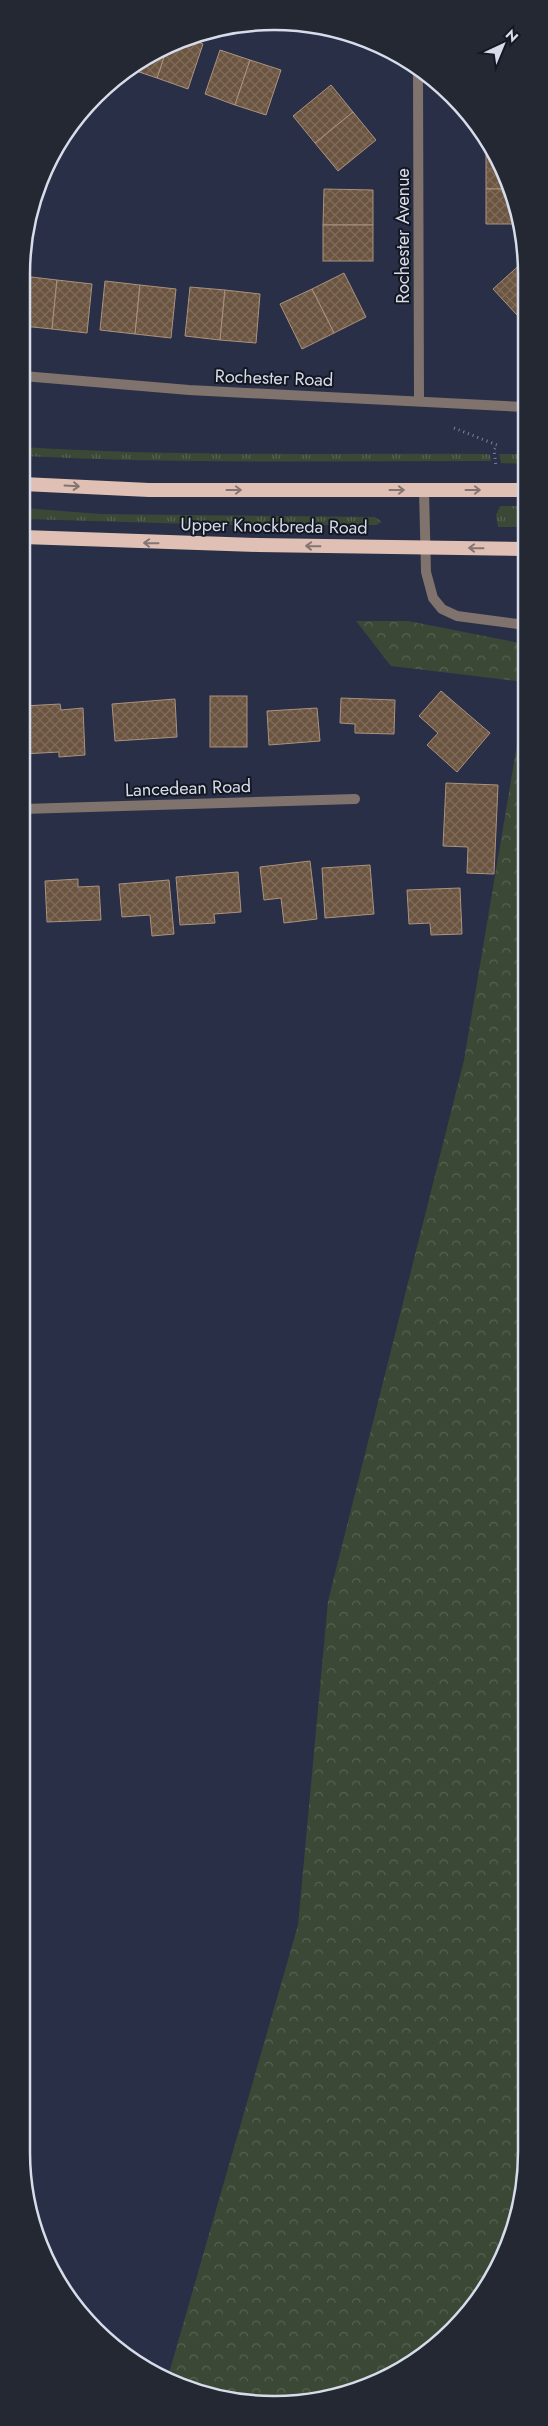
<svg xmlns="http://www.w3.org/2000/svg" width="548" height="2426" viewBox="0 0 548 2426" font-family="Jost,sans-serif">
<defs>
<pattern id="grass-tufts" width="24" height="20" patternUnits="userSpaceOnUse" patternTransform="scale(1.25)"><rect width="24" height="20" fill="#3a4835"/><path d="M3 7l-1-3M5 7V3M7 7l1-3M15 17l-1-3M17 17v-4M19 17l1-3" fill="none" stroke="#566252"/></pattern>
<pattern id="forest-crowns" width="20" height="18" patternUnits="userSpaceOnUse" patternTransform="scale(1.25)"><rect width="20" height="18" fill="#3a4835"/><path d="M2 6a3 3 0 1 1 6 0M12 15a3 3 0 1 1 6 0" fill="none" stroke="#566252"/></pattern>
<pattern id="building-cross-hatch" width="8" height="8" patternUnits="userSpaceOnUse" patternTransform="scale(1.25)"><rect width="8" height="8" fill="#6b5440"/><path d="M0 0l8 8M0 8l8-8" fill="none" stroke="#7f6c5c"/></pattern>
</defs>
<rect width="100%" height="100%" fill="#282f46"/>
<g fill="url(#grass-tufts)">
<path d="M23,447C179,457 335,453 490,454L491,461C335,461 179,464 23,456Z"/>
<path d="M499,454H525V464L501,463Z"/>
<path d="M500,506H525V527H498L496,515Z"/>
<path d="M23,508L101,514L375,517L382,522L376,525H228L23,519Z"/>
</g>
<g fill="url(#forest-crowns)">
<path d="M356,621H408L525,644V682L391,666Z"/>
<path d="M525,697V2185L493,2278L428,2352L355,2391L257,2404L167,2380L298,1925L328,1601L464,1060Z"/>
</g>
<g fill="url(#building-cross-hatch)" stroke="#ac927d">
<path d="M190,39L203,44L188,89L157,78L166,51Z"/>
<path d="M220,50L250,60L235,105L205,94Z"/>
<path d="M166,51L157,78L130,69Z"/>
<path d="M250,60L281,70L266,115L235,105Z"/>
<path d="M331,85L353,112L315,143L293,116Z"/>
<path d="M353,112L376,140L338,171L315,143Z"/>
<path d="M486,153H494L501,162L509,189H486Z"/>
<path d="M324,189L373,190V225H323Z"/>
<path d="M486,189H509L519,224H486Z"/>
<rect x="323" y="225" width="50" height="36"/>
<path d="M525,260V308L517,315L493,289Z"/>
<path d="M344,273L366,317L334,333L312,289Z"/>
<path d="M23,276L57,280L52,329L23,326Z"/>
<path d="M57,280L92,284L87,333L52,329Z"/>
<path d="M105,281L140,285L135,334L100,330Z"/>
<path d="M140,285L176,289L171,338L135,334Z"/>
<path d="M190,287L225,290L220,340L185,336Z"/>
<path d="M312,289L334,333L302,349L280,304Z"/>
<path d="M225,290L260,294L256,343L220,340Z"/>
<path d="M525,308V324L517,315Z"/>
<path d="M441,691L490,733L457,772L427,745L438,733L419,716Z"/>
<rect x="210" y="696" width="37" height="51"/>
<path d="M341,698L395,700L394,734L355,733V724L340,723Z"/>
<path d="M175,699L177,737L115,741L112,704Z"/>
<path d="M60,704L61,710L83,708L85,755L59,757V752L23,754V706Z"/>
<path d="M317,708L320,741L269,745L267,711Z"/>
<path d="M446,783L498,785L494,874L467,873L468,847L443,846Z"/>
<path d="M310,861L317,919L284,923L281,898L264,900L260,867Z"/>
<path d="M370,865L374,914L325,918L322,868Z"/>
<path d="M238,872L241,912L214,914L215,923L180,925L176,877Z"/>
<path d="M78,879V887L99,886L101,920L47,922L45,881Z"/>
<path d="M169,880L174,934L152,936L150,915L122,917L119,884Z"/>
<path d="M460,888L462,934L431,935L430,923L409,924L407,890Z"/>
<path d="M23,893H24L27,925H23Z"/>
</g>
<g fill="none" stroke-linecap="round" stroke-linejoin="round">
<path stroke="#7e8497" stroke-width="3" stroke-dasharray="1 4" stroke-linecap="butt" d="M454,428L497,445L494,450L496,466"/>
<g stroke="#80726d" stroke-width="10">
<path d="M418,71L419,400"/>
<path d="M23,376L189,390L525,407"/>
<path d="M424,490L426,572L433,598L442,609L457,616L525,625"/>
<path d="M23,809L355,799"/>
</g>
<g stroke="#e0c0b4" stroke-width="14">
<path d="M23,484L149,490H525"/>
<path d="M23,537L258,545L525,549"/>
</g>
</g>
<defs><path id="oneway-shaft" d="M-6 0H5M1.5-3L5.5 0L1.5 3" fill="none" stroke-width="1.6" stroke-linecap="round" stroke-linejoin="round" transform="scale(1.25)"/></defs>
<g stroke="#847472">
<use href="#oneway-shaft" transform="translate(72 486) rotate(3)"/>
<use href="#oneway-shaft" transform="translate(234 490)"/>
<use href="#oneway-shaft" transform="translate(397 490)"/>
<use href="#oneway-shaft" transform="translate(473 490)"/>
<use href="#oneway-shaft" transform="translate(151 543) rotate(-179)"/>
<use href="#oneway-shaft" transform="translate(313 546) rotate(-179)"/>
<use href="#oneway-shaft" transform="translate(476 548) rotate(-179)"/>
</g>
<g text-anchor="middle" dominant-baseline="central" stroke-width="4" stroke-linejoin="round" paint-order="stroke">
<g font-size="18" fill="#d7dceb" stroke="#141822">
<text transform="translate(403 236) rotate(-90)">Rochester Avenue</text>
<text transform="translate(274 378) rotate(2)">Rochester Road</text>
<text transform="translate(274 526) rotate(1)">Upper Knockbreda Road</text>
<text transform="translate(188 788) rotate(-2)">Lancedean Road</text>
</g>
</g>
<path d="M0 0H548V2426H0ZM274 30H274A244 244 0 0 1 518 274V2152A244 244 0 0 1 274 2396H274A244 244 0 0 1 30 2152V274A244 244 0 0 1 274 30Z" fill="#242832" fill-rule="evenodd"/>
<path fill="none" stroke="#d7dceb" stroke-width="2.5" d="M274 30H274A244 244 0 0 1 518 274V2152A244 244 0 0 1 274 2396H274A244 244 0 0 1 30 2152V274A244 244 0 0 1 274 30Z"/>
<g transform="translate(503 45) rotate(44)" stroke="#141822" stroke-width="4" paint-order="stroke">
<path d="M0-4L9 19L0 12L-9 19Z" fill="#d7dceb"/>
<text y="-8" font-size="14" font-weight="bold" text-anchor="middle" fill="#d7dceb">N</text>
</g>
</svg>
